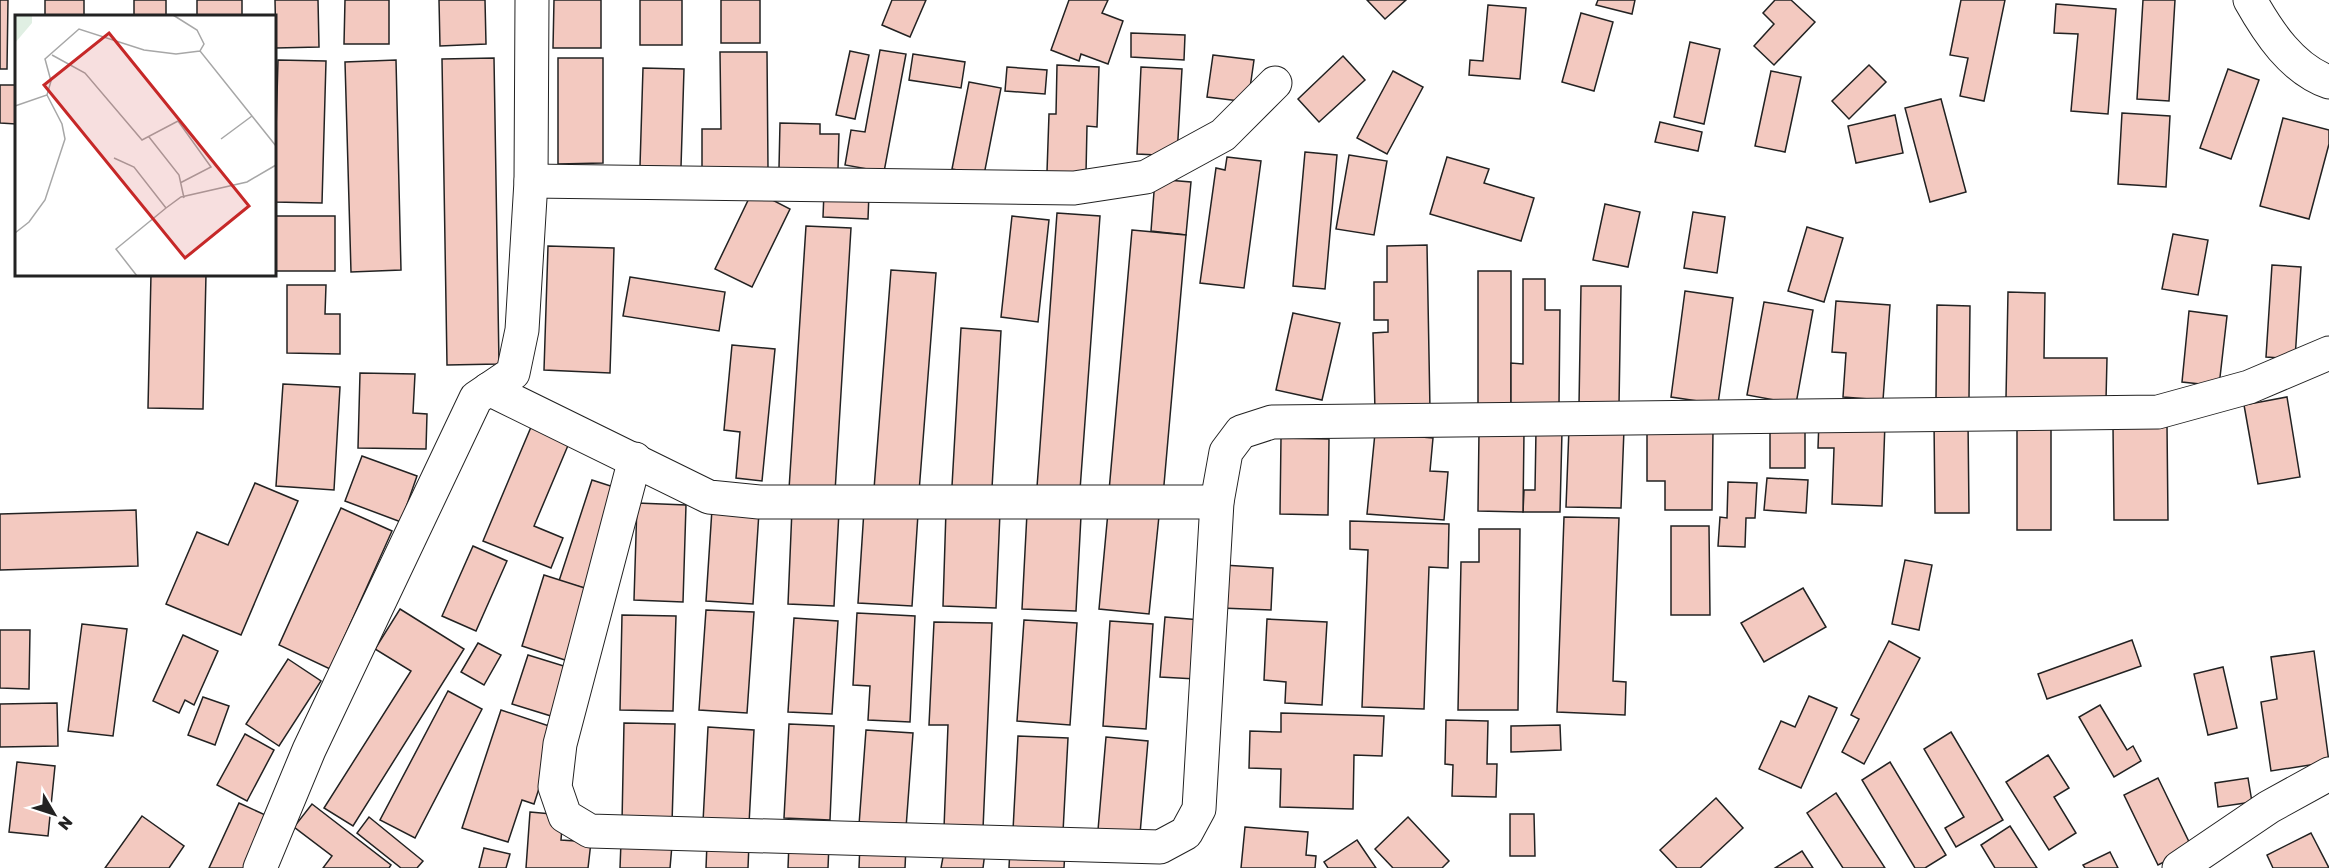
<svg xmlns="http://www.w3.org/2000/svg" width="2329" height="868" viewBox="0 0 2329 868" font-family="'Golos Text',sans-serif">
<rect width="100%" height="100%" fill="#fff"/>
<g fill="#f3c9c0" stroke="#222" stroke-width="1.5">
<path d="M0,0H8L7,69H0Z"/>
<rect x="45" y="0" width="39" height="16"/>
<rect x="134" y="0" width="32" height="16"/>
<rect x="197" y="0" width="45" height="16"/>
<path d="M275,0H318L319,47L276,48Z"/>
<path d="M345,0H389V44H344Z"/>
<path d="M439,0H485L486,44L440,46Z"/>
<path d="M554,0H601V48H553Z"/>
<rect x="640" y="0" width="42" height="45"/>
<rect x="721" y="0" width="39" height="43"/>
<path d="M892,0H926L910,37L882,25Z"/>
<path d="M1069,0H1108L1102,13L1123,21L1108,64L1081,54L1079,61L1051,50Z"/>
<path d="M1367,0H1406L1385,19Z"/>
<path d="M1598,0H1635L1632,14L1596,5Z"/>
<path d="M1775,0H1791L1815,22L1774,65L1754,46L1774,24L1763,13Z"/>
<path d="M1961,0H2005L1984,101L1960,96L1968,58L1950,55Z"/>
<path d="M2143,0H2175L2169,101L2137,99Z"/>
<path d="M2056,4L2116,9L2108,114L2071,111L2078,34L2054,33Z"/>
<path d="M1488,5L1526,8L1520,79L1469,75L1470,60L1483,61Z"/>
<path d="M1581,13L1613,22L1594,91L1562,82Z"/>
<path d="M1131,33L1185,35L1184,60L1131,57Z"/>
<path d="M1690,42L1720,49L1704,124L1674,117Z"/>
<path d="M880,50L906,54L884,172L845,165L851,130L865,132Z"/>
<path d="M850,51L869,55L855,119L836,115Z"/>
<path d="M720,52H767L768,168L702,170V129H721Z"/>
<path d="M913,54L965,62L961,88L909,80Z"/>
<path d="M1213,55L1254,60L1248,102L1207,97Z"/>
<path d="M1343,56L1365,80L1319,122L1298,99Z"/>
<path d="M494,58L499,364L447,365L442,59Z"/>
<path d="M558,58H603V163L558,164Z"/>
<path d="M278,60L326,61L322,203L274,202Z"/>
<path d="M396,60L401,270L351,272L345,62Z"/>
<path d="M1057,65L1099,67L1097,127L1087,126L1086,173L1047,172L1049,114H1056Z"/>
<path d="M1869,65L1886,82L1849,119L1832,101Z"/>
<path d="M1007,67L1047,70L1045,94L1005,91Z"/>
<path d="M1141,67L1182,69L1177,156L1137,154Z"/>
<path d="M643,68L684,69L681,167L640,166Z"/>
<path d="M2228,69L2259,80L2231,159L2200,148Z"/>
<path d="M1393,71L1423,87L1387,154L1357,138Z"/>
<path d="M1771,71L1801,77L1785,152L1755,146Z"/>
<path d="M969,82L1001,88L984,175L952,169Z"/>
<path d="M0,85H16V124L0,123Z"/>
<path d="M1941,99L1966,192L1930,202L1905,108Z"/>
<path d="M2122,113L2170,116L2166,187L2118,184Z"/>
<path d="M1895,115L1903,153L1856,163L1848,126Z"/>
<path d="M2283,118L2329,130V144L2309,219L2260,206Z"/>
<path d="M1660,122L1702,132L1698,151L1655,142Z"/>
<path d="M780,123L820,124V134H839L838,169L779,168Z"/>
<path d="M1305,152L1337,155L1325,289L1293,286Z"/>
<path d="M1349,155L1387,161L1374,235L1336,229Z"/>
<path d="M1227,157L1261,161L1244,288L1200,283L1216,168L1225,170Z"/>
<path d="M1447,157L1489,169L1484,183L1534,198L1521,241L1430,214Z"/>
<path d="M1155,179L1191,182L1186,235L1151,231Z"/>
<path d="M753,190L790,209L752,287L715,269Z"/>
<path d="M824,192L869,193L868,219L823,217Z"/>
<path d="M1605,204L1640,212L1628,267L1593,260Z"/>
<path d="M1693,212L1725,217L1717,273L1684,268Z"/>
<path d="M1057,213L1100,216L1080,490L1037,487Z"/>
<rect x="274" y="216" width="61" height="55"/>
<path d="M1012,216L1049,220L1038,322L1001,317Z"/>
<path d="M806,226L851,228L835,492L789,489Z"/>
<path d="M1807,227L1843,238L1824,302L1788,291Z"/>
<path d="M1132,230L1186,235L1163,496L1109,491Z"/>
<path d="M2173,234L2208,240L2198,295L2162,289Z"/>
<path d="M1427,245L1430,410L1375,411L1373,333L1388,332V320H1374V282H1387V246Z"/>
<path d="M548,246L614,248L610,373L544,370Z"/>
<path d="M2272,265L2301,267L2295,359L2266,357Z"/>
<path d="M891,270L936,273L919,492L874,489Z"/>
<rect x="1478" y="271" width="33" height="135"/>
<path d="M151,274H206L203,409L148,408Z"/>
<path d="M630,277L725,292L719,331L623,316Z"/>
<path d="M1523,279H1545V310H1560L1559,405L1511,406V363L1523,364Z"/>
<path d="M287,285H326L325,314H340V354L287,353Z"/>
<path d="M1581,286H1621L1619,405H1579Z"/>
<path d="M1685,291L1733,298L1718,404L1671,397Z"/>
<path d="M2008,292L2045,293L2044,358H2107L2106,400L2006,398Z"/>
<path d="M1836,301L1890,305L1883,400L1843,397L1846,353L1832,352Z"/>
<path d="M1764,302L1813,310L1796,404L1747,395Z"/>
<path d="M1937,305L1970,306L1969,398H1936Z"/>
<path d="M2189,311L2227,316L2219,386L2182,382Z"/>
<path d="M1293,313L1340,323L1322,400L1276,390Z"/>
<path d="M961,328L1001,331L992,488L952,486Z"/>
<path d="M732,345L775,349L762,481L736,478L740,432L724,430Z"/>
<path d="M360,373L415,374L413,413L427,414L426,449L358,448Z"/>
<path d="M283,384L340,387L334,490L276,486Z"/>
<path d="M2287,397L2300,477L2258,484L2244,405Z"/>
<path d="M534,420L572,436L534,526L563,538L551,568L483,541Z"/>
<path d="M1819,420L1885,423L1882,506L1832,504L1834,448H1818Z"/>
<path d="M1968,420L1969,513H1935L1934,421Z"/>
<path d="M1805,422V468H1770V423Z"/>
<path d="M2051,423V530H2017V424Z"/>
<path d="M2167,425L2168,520H2114L2113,426Z"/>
<path d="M1569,428L1624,429L1621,508L1566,507Z"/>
<path d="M1647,429L1713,430L1712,510H1665V481H1647Z"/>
<path d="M1536,430L1562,431L1560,512H1523L1524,490H1535Z"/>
<path d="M1479,431L1524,432L1523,512L1478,511Z"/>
<path d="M1375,433L1433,438L1430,471L1448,472L1444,520L1367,514Z"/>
<path d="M1281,438L1329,439L1328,515L1280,514Z"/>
<path d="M362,456L417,476L401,522L345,501Z"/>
<path d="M1767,478L1808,480L1806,513L1764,510Z"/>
<path d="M592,480L623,490L591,590L559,581Z"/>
<path d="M1728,482L1757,483L1755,518H1746L1745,547L1718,546L1720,517L1727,518Z"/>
<path d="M255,483L298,501L241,635L166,604L197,532L228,545Z"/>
<path d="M637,503L686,505L683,602L634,600Z"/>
<path d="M341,508L392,531L330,669L279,645Z"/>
<path d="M712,509L759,512L753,604L706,601Z"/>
<path d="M792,509L839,511L834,606L788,604Z"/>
<path d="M136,510L138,566L0,570V514Z"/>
<path d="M864,510L918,514L912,606L858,603Z"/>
<path d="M946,510L1000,512L996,608L943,606Z"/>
<path d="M1108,512L1159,516L1149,614L1099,609Z"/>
<path d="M1027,513L1081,516L1076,611L1022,609Z"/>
<path d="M1564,517L1619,518L1613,681L1626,682L1625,715L1557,712Z"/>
<path d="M1350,521L1449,524L1448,568L1429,567L1424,709L1362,707L1368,550L1350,549Z"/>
<path d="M1671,526H1709L1710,615H1671Z"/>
<path d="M1479,529H1520L1518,710H1458L1461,562H1479Z"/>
<path d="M473,546L507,561L476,631L442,616Z"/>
<path d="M1905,560L1932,565L1919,630L1892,624Z"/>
<path d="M1223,565L1273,568L1271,610L1221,608Z"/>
<path d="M544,575L591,590L568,661L522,646Z"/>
<path d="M1803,588L1826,627L1764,662L1741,623Z"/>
<path d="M400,609L464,649L353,826L324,808L411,671L375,649Z"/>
<path d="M706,610L754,612L747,713L699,710Z"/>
<path d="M857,613L915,616L910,722L868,720L870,686L853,685Z"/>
<path d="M622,615L676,616L673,711L620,710Z"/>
<path d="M1165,617L1201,620L1196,679L1160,677Z"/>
<path d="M794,618L838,621L832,714L788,712Z"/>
<path d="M1267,619L1327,622L1322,705L1285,703L1286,682L1264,680Z"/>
<path d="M1024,620L1077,623L1070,725L1017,721Z"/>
<path d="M1110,621L1153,624L1146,729L1103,726Z"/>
<path d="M934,622L992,623L983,829L944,828L948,725H929Z"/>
<path d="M82,624L127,629L113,736L68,731Z"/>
<path d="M0,630H30L29,689L0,688Z"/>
<path d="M183,635L218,651L194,705L185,700L179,713L153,701Z"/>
<path d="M2132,640L2141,666L2047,699L2038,674Z"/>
<path d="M1889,641L1920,658L1864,764L1842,752L1859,719L1851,715Z"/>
<path d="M478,643L501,655L484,685L461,672Z"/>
<path d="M2314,651L2329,762L2271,771L2261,702L2277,699L2271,657Z"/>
<path d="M528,655L567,667L551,716L512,704Z"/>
<path d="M288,659L321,681L279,746L246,724Z"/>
<path d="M2223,667L2237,728L2208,735L2194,674Z"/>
<path d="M448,691L482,709L415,838L380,820Z"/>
<path d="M1809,696L1837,708L1801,788L1759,769L1781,721L1795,727Z"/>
<path d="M203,697L229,706L215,745L188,735Z"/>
<path d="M57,703L58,746L0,747V704Z"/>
<path d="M2100,705L2127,750L2133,746L2141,761L2114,777L2079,717Z"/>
<path d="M501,710L558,729L534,804L522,800L508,842L462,828Z"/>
<path d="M1281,713L1384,716L1382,756L1354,755L1353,809L1280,807L1281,769L1249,768L1250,731L1281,732Z"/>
<path d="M1446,720L1488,721L1487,764H1497L1496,797L1452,796L1453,765L1445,764Z"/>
<path d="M624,723L675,724L672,823L622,822Z"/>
<path d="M789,724L834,726L830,820L784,818Z"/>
<path d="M1560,725L1561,750L1511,752V726Z"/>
<path d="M708,727L754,730L749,824L703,822Z"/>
<path d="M866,730L913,733L906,828L859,825Z"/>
<path d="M1951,732L2003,820L1956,847L1945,828L1964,817L1924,749Z"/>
<path d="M245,734L274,750L247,801L217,785Z"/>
<path d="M1018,736L1068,738L1063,832L1013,830Z"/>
<path d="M1106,737L1148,741L1140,834L1098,830Z"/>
<path d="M2048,755L2069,788L2054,797L2076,833L2049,850L2006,782Z"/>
<path d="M17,762L55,766L48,836L9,832Z"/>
<path d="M1890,762L1946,855L1925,868H1915L1862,780Z"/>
<path d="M2158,778L2192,848L2158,865L2124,795Z"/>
<path d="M2248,778L2252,802L2218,807L2215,783Z"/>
<path d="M1836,793L1885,868H1843L1807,813Z"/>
<path d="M1716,798L1743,828L1700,868H1677L1660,850Z"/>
<path d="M239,803L272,818L249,868H209Z"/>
<path d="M312,804L391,865L389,868H323L332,856L294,827Z"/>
<path d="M530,812L563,815L561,840L591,842L588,868H526Z"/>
<path d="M1510,814H1534L1535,856H1510Z"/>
<path d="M142,816L184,846L169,868H105Z"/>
<path d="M369,817L423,861L417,868H401L357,833Z"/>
<path d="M1408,817L1449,861L1442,868H1393L1375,849Z"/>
<path d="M2010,826L2037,868H1995L1981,845Z"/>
<path d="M1245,827L1308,832L1306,855L1316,856L1315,868H1241Z"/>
<path d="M2311,833L2329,868H2273L2267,855Z"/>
<path d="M1357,840L1376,868H1328L1324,862Z"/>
<path d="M621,842L672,845L670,868H620Z"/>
<path d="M707,843H749L748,868H706Z"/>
<path d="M789,843L829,844L828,868H788Z"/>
<path d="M860,844L906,846L905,868H859Z"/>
<path d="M945,846L985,852L983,868H941Z"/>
<path d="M1010,847L1065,850L1064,868H1009Z"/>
<path d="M484,848L510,854L506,868H479Z"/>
<path d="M1802,851L1813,868H1775Z"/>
<path d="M2110,852L2118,868H2085L2083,865Z"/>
</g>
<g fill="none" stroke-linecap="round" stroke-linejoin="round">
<g stroke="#222" stroke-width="35">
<g id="street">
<path d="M2250,0C2268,32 2292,69 2329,82"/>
<path d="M531,181L1074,188L1146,177L1223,135L1275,83"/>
<path d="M489,389L709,497L759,502H1217"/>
<path d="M635,459L560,744L555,787L565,816L590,831L1160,847L1186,833L1199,809L1217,502L1226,452L1241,432L1272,422L2158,412L2249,387L2329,353"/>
<path d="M260,868L309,750L476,398L513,373L522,330L531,181L532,0"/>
<path d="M2179,868L2269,807L2329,774"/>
</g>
</g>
<use href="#street" stroke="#fff" stroke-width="33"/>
</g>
<g transform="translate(15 15)">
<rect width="261" height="261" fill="#fff"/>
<path d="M0,0H17V8L0,28Z" fill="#e0efe3"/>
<path fill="none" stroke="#a7a7a7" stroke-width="1.5" d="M158,0L182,15L189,29L185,36L261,131M37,40L70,58L127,125L163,106L196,152L165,168M0,91L32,80L36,66L30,44L64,14L129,35L161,39L185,36M134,122L164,160L169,183M206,124L237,101M99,143L119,152L151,193M0,218L14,207L30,185L50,124L47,109L32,80M122,261L101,234L151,193L166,182L232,167L261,150"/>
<path fill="#c62828" fill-opacity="0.15" stroke="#c62828" stroke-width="3" d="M94,18L234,191L170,243L29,70Z"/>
<rect width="261" height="261" fill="none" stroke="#222" stroke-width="3"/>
</g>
<g transform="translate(54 814) rotate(129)" stroke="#ffffff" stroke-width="4.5" paint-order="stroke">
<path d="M0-4.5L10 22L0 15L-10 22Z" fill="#222222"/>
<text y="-9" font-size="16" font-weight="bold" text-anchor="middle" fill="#222222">N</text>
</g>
</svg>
